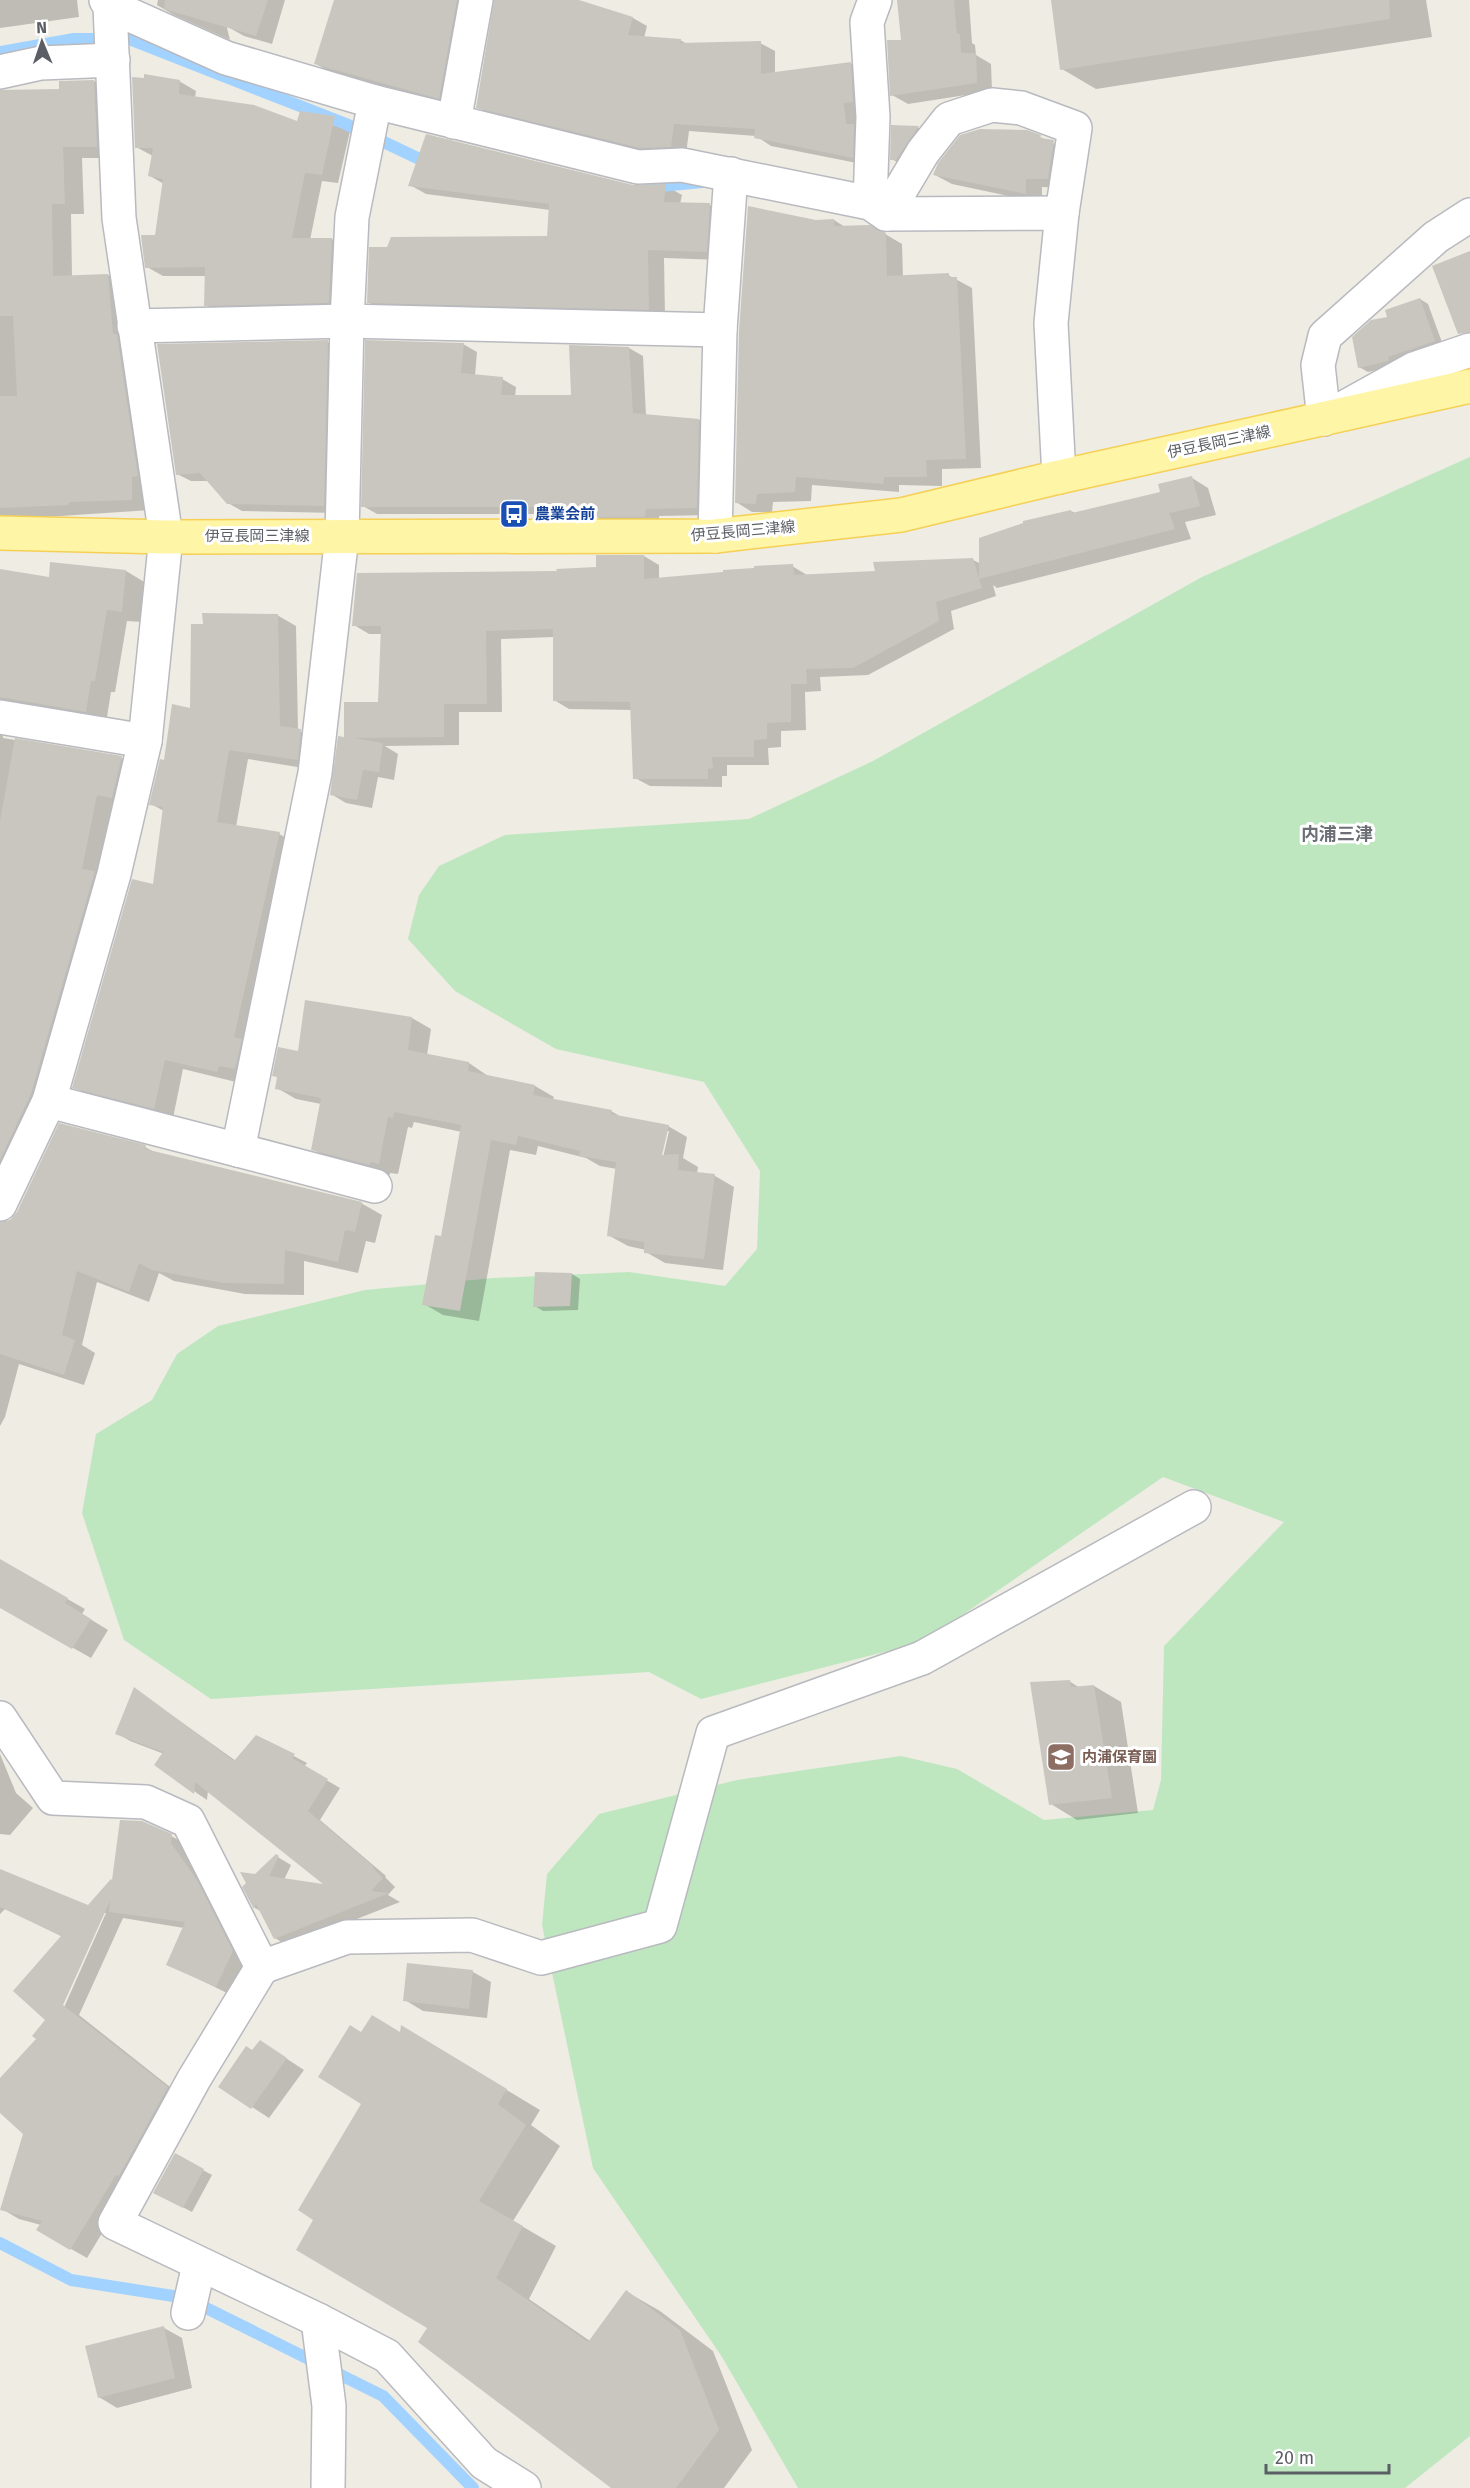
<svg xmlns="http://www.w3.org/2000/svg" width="1470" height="2488" viewBox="0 0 1470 2488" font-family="'Fira Sans','Noto Sans JP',sans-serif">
<rect width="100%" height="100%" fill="#eeece3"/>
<path fill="#bee7c0" d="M1470,457V2436L1405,2488H798L722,2357L593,2168L542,1925L547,1874L599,1814L737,1780L901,1756L957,1769L1044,1820L1153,1810L1161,1780L1164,1646L1284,1522L1163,1477L923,1642L701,1699L649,1672L211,1699L124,1640L82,1513L96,1434L152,1400L177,1354L218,1326L365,1290L494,1278L629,1272L725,1286L757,1249L760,1171L704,1082L556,1049L455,991L408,939L419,895L439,866L505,835L749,819L873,761L1202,577Z"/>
<g fill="#0003" fill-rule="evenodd">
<path d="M0,0H77L79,17L0,28Z"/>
<path d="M158,0H220L230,40L174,15L157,5Z"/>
<path d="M234,0H285L272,44L244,36L228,27Z"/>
<path d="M336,0H486L462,111L339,77L316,64Z"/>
<path d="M496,0H559L633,18L647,26L644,38L680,40L687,44L760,43L775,51V73L850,63L865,72L867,165L771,146L756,136L689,131L686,154L656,156L492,115L477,107Z"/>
<path d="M899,0H969L972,43L975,45L976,55L991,64L992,91L908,104L892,95L903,41Z"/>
<path d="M1052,0H1426L1432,37L1096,89L1062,69Z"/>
<path d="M94,81L113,92L116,158H82L84,214H71L72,277L108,275L127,286L151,510L0,520V91H60Z"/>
<path d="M179,81L196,91L195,98L235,219L334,117L351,127L338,183L322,181L310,240L332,239L348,249L345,311L222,314L206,305L207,276H163L147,267L156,237L164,184L150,176L153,156L136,147Z"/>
<path d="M893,127L919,128L927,132L900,164L892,159Z"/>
<path d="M1040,137L1070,151L1064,188L1042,187V203L952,184L935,175Z"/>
<path d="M410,185L666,186L682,195L680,204L710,205L726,214L722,260L664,258L665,318L384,311L368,302L548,237L550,210L426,194Z"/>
<path d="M834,220L845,227L885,234L902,244L903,277L948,275L972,288L981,468L942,469V486L899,485V492L812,485L811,501L773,502L772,512H752L736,502L816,221Z"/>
<path d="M1420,299L1428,304L1443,345L1397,366L1368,372L1359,367L1389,318Z"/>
<path d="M327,342L341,349L337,513L242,511L228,503L208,481H191L177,474Z"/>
<path d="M463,344L477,352L475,376L502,379L516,387L515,397H572L629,348L643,356L646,416L699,420L713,428L710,515L659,516V525H611L597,517V514H377L363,506Z"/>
<path d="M1192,478L1208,488L1216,515L1185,522L1191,539L997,588L993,585L996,596L951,611L954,629L868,675L820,677L821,691L805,692L806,730L781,731V747L768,748L769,765H727V776H722V787L650,786L635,778L632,710L569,709L554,700V637L501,639L502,712H459V745L385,746L398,754L394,780L378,777L372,808L346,803L331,794L346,738L380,703L383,634H369L354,625L558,572L597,569V556H644L659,565V579L792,566L807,575L877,572L973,560L981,564L1071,511L1075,513L1162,493Z"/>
<path d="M0,570L51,578L126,571L146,583L142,622L127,621L115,692H111L106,723L2,726L3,738L122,758L142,769L1,1219L3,1224L145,1147L156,1153L361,1203L382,1215L375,1243L366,1241L358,1273L304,1261V1295L245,1294L174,1281L159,1273L149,1302L97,1282L82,1345L95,1353L84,1385L19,1364L5,1417L0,1426Z"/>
<path d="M277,615L296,626L298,730L319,742L316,770L248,759L236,827L279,834L298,844L236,1082L183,1069L173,1118L93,1098L74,1087L154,885L164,811L151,804L165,761L192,709Z"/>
<path d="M412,1018L431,1029L427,1055L469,1063L488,1076L535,1086L554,1097L553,1100L611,1111L623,1118L668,1126L687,1137L683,1158L698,1167L697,1173L715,1176L734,1187L723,1270L665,1263L646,1252V1250L628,1246L608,1235L617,1169L600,1166L586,1158L538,1146L536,1155L510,1150L479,1321L443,1315L424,1304L442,1238L462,1132L414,1122L412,1128L408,1127L398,1174L390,1173V1175L332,1160L312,1149L321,1104L296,1099L277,1088L299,1053ZM666,1131H669L662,1162H660Z"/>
<path d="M572,1274L580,1279L578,1310L543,1311L535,1306Z"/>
<path d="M29,1577L85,1609L82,1614L108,1630L91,1658L13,1614Z"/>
<path d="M1069,1681L1080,1688L1094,1686L1121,1702L1138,1813L1077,1820L1051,1804Z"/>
<path d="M135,1689L236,1761L256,1736L307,1763L304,1767L340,1788L320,1820L386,1876L385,1877L395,1887L388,1895L400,1902L288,1946L275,1938L262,1912L255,1908L244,1887L276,1856L291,1865L284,1880L328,1886L208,1790L207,1800L156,1765L164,1754L130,1741L117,1733Z"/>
<path d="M0,1754L16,1793L33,1808L10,1835L0,1834Z"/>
<path d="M171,1836L188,1845L249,1962L233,1996L168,1964L184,1928L123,1918L79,2015L184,2098L87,2258L38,2230L41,2225L19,2219L2,2209L25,2133L0,2111V2083L38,2039L47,2019L63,1937L6,1908L0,1914V1871L88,1907ZM103,1913H106L62,2012L59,2011Z"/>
<path d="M409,1965L473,1972L491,1982L487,2018L423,2011L405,2000Z"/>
<path d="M362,2033L401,2034L435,2047L540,2110L531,2125L560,2146L513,2221L556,2246L529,2299L590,2341L627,2292L660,2311L713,2351L752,2450L724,2488H613L430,2328L315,2219L363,2103Z"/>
<path d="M278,2053L304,2070L269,2118L252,2107Z"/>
<path d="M175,2155L212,2175L192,2212L163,2197Z"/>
<path d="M164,2328L182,2338L192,2388L117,2408L99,2397Z"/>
</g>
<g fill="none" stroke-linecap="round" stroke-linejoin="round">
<g stroke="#a2d2ff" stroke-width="12">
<path d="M0,52L74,39H129L346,124L432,165"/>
<path d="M651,187L702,182"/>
<path d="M0,2243L71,2280L186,2298L383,2396L473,2488"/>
</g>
</g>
<g fill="#c9c6c0">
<path d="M165,0H268L256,36L164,9Z"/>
<path d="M334,0H457L439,99L314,64Z"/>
<path d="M494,0H579L633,17L628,35L681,39L680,43L761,41V74L851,62L853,102L844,103L846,124H854L853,158L754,138L755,129L674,124L671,147L640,148L476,108Z"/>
<path d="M897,0H954L957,34H960L961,53H976L977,83L890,96L887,40H901Z"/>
<path d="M1051,0H1389L1390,19L1060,70Z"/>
<path d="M144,74L180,80L179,94L254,105L297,121L300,111L335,116L322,175L305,173L292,238H332L329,303L204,306L205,267L145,268L141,235H155L163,179L148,176L153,148H135L132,77L144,78Z"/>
<path d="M94,80L97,147H63L65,204H52L53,276L108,274L113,334H117L138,476L132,477V500L69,502V505L0,508V396H17L13,316H0V90L59,89V81Z"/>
<path d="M891,125L919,126L896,160H890Z"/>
<path d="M980,129L1027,130L1041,135L1040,138L1054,140L1048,179H1026V194L933,175L938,163L960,135Z"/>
<path d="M426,134L633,185L666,184L664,202L710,203L707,252L648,250L649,310L367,303L369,247H387L391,237L547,236L549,204L408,186Z"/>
<path d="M748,206L816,220L834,219V226L870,225L886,233L887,276L949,273V277H957L966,459L926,460L927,477H884L883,484L796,477L795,492L757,494L756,504L735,503L739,331Z"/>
<path d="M1470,251V332L1458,334L1432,266Z"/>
<path d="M1420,298L1435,341L1388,357L1389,361L1358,368L1352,337L1371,320L1387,317L1385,310Z"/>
<path d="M328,340L324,506L227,504L200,473L176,475L157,344Z"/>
<path d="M365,340L464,343L461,373L503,377L501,395H571L569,345L629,347L633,413L699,419L697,508L646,509L645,517H596V507H361Z"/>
<path d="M1192,476L1200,506L1169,513L1175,529L979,579V538L1023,523V521L1071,510L1072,513L1160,492L1158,484Z"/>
<path d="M596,555H644V579L723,572V570L754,568V566L793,564L794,575L875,571L873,562L973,558L982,588L936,602L939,621L853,668L806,669L807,684H791V722L767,723V739L754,740V757H712L713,768L708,769V779H633L630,702L553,701V629L486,631L487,704H444V737L354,738L383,743L379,772L363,770L357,800L330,795L338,736L344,737V702H378L381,626H352L357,573L557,571L556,569L596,567Z"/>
<path d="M50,562L126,570L122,612L107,610L95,681H91L86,712L0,697V569L49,577Z"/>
<path d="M202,613L278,614L280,726L301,729L298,760L229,750L217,822L280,832L234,1037L242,1039L235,1069L219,1066L217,1072L165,1060L154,1109L72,1088L132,879L153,884L163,807L149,805L160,759L164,760L172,704L190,708L191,624H203Z"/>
<path d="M15,738L122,756L112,798L97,795L82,869L95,871L31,1094L0,1160V821Z"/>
<path d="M305,1000L412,1017L408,1050L469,1062L468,1071L535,1085L533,1095L612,1110L611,1114L669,1125L662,1155L679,1154L678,1170L715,1174L704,1259L644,1253V1242L607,1236L616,1162L579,1156L580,1151L518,1136L516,1145L491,1140L460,1311L422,1305L435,1235L441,1236L461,1125L394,1112L393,1118L388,1117L379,1164L371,1162L370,1165L311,1150L321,1098L275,1089L277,1077L272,1076L278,1047L298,1051Z"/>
<path d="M59,1123L146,1145L145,1149L362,1202L355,1232L345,1230L338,1262L285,1250L284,1284L223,1283L152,1270L139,1263L129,1292L77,1271L62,1335L75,1340L64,1375L0,1354V1222L10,1220L17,1212Z"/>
<path d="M535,1272L572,1273L570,1306L533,1307Z"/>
<path d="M0,1559L68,1598L65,1603L91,1619L72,1649L0,1608Z"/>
<path d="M1070,1680L1071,1687L1094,1685L1112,1798L1049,1805L1030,1682Z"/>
<path d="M134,1687L234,1761L256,1735L295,1754L292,1758L328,1779L308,1811L374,1867L373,1868L383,1878L371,1891L389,1893L274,1939L256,1904L254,1909L242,1887L246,1883L240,1872L255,1874L276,1854L279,1856L269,1876L323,1884L195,1782L194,1794L154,1765L163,1752L115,1734Z"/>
<path d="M120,1820L142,1821L172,1834L171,1843L197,1880L233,1951L216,1987L166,1965L185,1922L109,1912L110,1901L63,2005L168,2087L119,2176L116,2175L70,2250L36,2230L42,2221L0,2210L23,2134L0,2113V2078L36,2039L32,2036L45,2020L13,1991L61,1936L0,1907V1869L88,1905L111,1879L112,1880Z"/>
<path d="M407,1963L473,1970L469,2009L403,2001Z"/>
<path d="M372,2015L400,2032L401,2025L507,2089L498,2104L526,2125L479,2201L523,2226L496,2278L588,2342L626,2290L680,2330L719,2430L676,2488H611L418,2342L427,2328L296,2250L313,2220L298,2210L361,2104L318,2077L350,2025L361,2032Z"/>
<path d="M260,2040L287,2058L251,2109L218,2087L246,2046L252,2050Z"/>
<path d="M175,2153L204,2169L183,2208L153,2193Z"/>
<path d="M164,2326L175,2378L98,2398L85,2346Z"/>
</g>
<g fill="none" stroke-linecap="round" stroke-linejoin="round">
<g stroke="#b8babf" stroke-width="36">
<g id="minor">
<path d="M110,6L226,58L375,102L638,167L682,165L870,203L886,214L1062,213L1051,323L1059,477"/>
<path d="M0,72L41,63L113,60"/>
<path d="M454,122L476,0"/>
<path d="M870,203L873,117L867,22L875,0"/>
<path d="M886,214L923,152L949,119L992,105L1021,108L1075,128L1062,213"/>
<path d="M1470,215L1436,237L1325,336L1318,365L1324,419L1414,369L1470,350"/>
<path d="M134,326L347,321L720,330"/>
<path d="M715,536L720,330L731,174"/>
<path d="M0,717L145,741"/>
<path d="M49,1101L238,1150L315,773L342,536L347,321L352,217L375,102"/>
<path d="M238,1150L375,1186"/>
<path d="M0,1204L49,1101L114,874L145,741L166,537L119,218L110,6L106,0"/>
<path d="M0,1718L53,1798L146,1802L188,1821L262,1967L347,1937L472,1935L541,1958L660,1926L713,1733L922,1658L1194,1507"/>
<path d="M262,1967L194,2079L115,2223L318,2320L387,2356L484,2463L524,2488"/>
<path d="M188,2313L199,2265"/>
<path d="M318,2320L329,2406L328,2488"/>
</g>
</g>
<g stroke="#f5d055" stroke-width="36">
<path id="major" d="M0,533L166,537L715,536L901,515L1059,477L1470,386"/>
</g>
<use href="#minor" stroke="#fff" stroke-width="33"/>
<use href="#major" stroke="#fff5a7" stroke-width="33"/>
</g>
<defs>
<g id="bus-square" transform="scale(1.5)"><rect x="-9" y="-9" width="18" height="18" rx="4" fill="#1a4fb4" stroke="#fff"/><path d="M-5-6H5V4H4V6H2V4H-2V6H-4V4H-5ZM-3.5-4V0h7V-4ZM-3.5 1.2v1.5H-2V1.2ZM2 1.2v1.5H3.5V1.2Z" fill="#fff"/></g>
<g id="school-square" transform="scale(1.5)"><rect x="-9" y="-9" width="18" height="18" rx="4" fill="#8d6e63" stroke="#fff"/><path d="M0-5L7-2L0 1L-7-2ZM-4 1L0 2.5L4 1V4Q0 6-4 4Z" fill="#fff"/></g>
</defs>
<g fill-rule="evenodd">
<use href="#bus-square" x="514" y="514"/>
<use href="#school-square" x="1061" y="1757"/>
</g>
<g text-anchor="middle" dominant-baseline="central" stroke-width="6" stroke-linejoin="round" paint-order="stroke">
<g font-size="15" fill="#5b5e64" stroke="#fff">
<text transform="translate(1219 442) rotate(-12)">伊豆長岡三津線</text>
<text transform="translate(743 531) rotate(-5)">伊豆長岡三津線</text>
<text x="257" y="536">伊豆長岡三津線</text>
</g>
<g font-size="15" font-weight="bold" fill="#164399" stroke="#fff" text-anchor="start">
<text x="535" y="514">農業会前</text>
</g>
<g font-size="15" font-weight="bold" fill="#785e54" stroke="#fff" text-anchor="start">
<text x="1082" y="1757">内浦保育園</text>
</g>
<g font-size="18" font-weight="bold" fill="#6c7076" stroke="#fff">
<text x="1337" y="834">内浦三津</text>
</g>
</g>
<g transform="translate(42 42) rotate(358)" stroke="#ffffff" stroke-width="4.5" paint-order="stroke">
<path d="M0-4.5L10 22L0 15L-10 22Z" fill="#5b5e64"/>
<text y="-9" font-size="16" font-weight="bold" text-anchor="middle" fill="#5b5e64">N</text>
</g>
<path d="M1266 2464v9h123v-9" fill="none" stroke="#5b5e64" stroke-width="3"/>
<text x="1275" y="2464" font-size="18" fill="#5b5e64" stroke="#ffffff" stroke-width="4.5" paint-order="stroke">20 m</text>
</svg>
